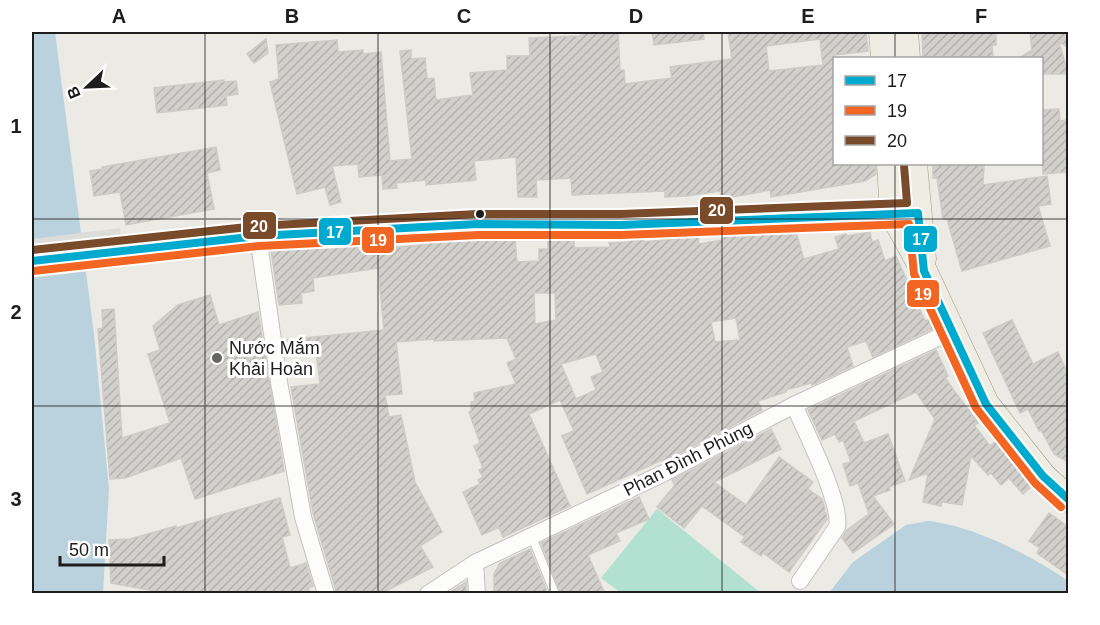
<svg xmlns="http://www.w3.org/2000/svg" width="1100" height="625" viewBox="0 0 1100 625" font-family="Arial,sans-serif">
<defs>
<pattern id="building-hatch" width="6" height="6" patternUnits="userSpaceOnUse" patternTransform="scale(1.5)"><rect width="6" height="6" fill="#d2d0cc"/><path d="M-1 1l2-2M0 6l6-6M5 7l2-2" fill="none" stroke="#b4b2af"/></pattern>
</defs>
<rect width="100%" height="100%" fill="#ebeae5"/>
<path fill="#b2e1d2" d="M657,509L761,593H621L601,578Z"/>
<g fill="#bad2dd">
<path d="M32,32H55L94,334L109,489L103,593H32Z"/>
<path d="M928,521C971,525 1033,556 1068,581V593H829L853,562L906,525Z"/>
</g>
<path fill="#dcdcd9" d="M120,228L124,267L32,278V239Z"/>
<g fill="url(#building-hatch)" stroke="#cecbc7" stroke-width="1.5" fill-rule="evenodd">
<path d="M581,32H618L620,70H624L625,84L672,78L670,67L732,59L728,32H866L868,51L834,55V164H875L876,174L865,181L771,197L770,190L722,199L720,191L687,196L665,197V191L572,195L571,178L536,180L537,197H518L516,157L474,161L476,180L426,185V180L396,183L397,188L383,189L382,175L359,177L358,164L332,166L341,202L330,205L325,187L297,194L270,82L279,79L276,45L337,40L338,52L363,50V54L381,52L390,161L412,159L400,51L411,50V59L425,58L427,79L434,78L436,100L473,95L470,73L507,70V56H530L529,38L581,36ZM820,39L823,65L769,71L766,46Z"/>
<path d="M652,32H703L704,39L654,45Z"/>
<path d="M922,32H996V45H992L993,58H923Z"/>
<path d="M1030,32H1068V47L1059,42L1068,74H1041V58H1019L1032,50Z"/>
<path d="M266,39L268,53L254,63L247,54Z"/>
<path d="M224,80V82L236,81L238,94L226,96L227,105L157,113L154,88Z"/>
<path d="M1059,109L1060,121L1068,120V172L1043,174L1041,110Z"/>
<path d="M216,147L220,170L207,173L214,209L126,225L120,192L94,196L90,171L103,169L102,167Z"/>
<path d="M933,164H984L983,185L1047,176L1051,204L1038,206L1050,246L962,271L947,219H943L937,178H933Z"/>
<path d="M796,232L804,259L839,249L835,237L846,234L847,236L870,232L872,242L878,240L885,261L896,256L925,321L930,319L934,328L873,357L866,341L847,347L853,366L812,385L811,383L786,390V392L758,401L762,410L663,462L662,460L587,494L562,436L574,431L560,400L529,414L570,506L503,537L499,527L482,535L463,492L480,484L478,480L483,477L479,470L483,468L474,446L480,443L469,412L471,411V402L475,401L474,393L516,384L507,363L516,359L507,338L434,341V339L396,342L402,394L385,395L389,417L401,415L415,482L442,532L420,546L433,567L380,594H337L313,513L291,387L320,384L316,351L286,354L284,340L384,330L378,268L313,278L314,291L301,293L302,303L279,305L271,250L357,245L358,251L421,245V241L515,239L517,262L539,261V249H548V239H574V248L610,247L609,243L629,242V239L644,238V242L698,236L699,244L723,240L722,236L742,235V237L755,234ZM534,293H555L556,320L535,324ZM736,318L740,340L715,342L711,322ZM596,354L603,372L591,377L596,390L576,399L561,364Z"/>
<path d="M210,295L219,325L258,312L284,471L195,499L181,458L125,478L110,479L98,329L103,328L102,310L114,309L122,438L170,423L148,354L160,350L153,326L178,305Z"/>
<path d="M1012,320L1033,364L1058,352L1068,374V462L1054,454L1041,430L1039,431L1028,409L1020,413L983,333Z"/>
<path d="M936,350L948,376L945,378L978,423L974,425L990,446L996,441L1032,486L1023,494L1009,478L1001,485L991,473L988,475L971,456L962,505L942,502L941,506L923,502L928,473L909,480L935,419L916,392L854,421L864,443L888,434L905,481L889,487L890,490L873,496L894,524L853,553L842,538L847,530L869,514L858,483L850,486L843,464L851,462L843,440L839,442L835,434L822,440L808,410Z"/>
<path d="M771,429L781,449L714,482L746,505L779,457L813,482L808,489L822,499L825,509L823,511L826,513L827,519L789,572L763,553L761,556L741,542L745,537L702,506L684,528L657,507L675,485L672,480Z"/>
<path d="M639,497L649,519L616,533L620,541L588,555L605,594H561L541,543Z"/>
<path d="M280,498L290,535L282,537L290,568L306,563L313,586L308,588L310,594H172L111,583L109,540L130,539L176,526V528Z"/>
<path d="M1049,513L1068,527V575L1037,553L1040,548L1029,541Z"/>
<path d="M530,549L548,594H494V574L500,563Z"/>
<path d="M466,582V594H452V591Z"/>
</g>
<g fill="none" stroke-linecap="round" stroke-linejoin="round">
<g stroke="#c2c2c0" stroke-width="10">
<path id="service" d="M532,537L555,594"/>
</g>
<g stroke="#c2c2c0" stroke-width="18">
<g id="minor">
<path d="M258,236L279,382L303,517L326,594"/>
<path d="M794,405C805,430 842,503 837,527L800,581"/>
<path d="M475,563L477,594"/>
<path d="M428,594L475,563L662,474L794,405L952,331"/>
</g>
</g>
<g stroke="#90947e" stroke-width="26">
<path id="secondary" d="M32,261L258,236L478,224L621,225L912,213"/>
</g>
<g stroke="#a09a83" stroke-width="27">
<g id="primary">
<path d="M882,32L884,58"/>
<path d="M905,32L907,58"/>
<path d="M890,164L893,214L924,271L986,404L1043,476L1068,499"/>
<path d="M914,164L923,259"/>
</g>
</g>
<use href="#service" stroke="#fcfcfb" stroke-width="8"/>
<use href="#minor" stroke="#fcfcfb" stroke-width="16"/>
<use href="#secondary" stroke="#f1f2ea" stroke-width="24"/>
<use href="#primary" stroke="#efece4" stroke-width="26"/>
<g stroke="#fff" stroke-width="12">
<path id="bus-1" d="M32,261L258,236L478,224L621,225L918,213L924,271L986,404L1043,476L1068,499"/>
</g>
<g stroke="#fff" stroke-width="12">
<path id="bus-2" d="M33,271L259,246L478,235H621L909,224L914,274L976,408L1035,483L1061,507"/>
</g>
<g stroke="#fff" stroke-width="12">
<path id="bus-3" d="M32,250L257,226L477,214H621L907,203L904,165"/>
</g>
<use href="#bus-1" stroke="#00a9ce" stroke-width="8"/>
<use href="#bus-2" stroke="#f26522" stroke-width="8"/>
<use href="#bus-3" stroke="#7a4b2a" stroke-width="8"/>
</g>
<path fill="none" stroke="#1d1d1d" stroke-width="1.5" stroke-opacity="0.55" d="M205,32V594M378,32V594M550,32V594M722,32V594M895,32V58M895,164V594M32,219H1068M32,406H1068"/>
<circle fill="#1d1d1d" stroke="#fff" stroke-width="2" cx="480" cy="214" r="5"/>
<circle fill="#656563" stroke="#fff" stroke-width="2" cx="217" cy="358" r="6"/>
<g text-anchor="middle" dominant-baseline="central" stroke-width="6" stroke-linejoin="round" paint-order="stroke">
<g font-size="18" fill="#1d1d1d" stroke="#fff" text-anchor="start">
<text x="229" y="348">Nước Mắm<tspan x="229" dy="21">Khải Hoàn</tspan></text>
</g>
<g font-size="18" fill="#1d1d1d" stroke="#fff">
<text transform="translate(688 459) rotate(-27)">Phan Đình Phùng</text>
</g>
</g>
<g stroke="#fff" stroke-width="2">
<rect x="699" y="196" width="35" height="29" rx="6" fill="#7a4b2a"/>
<rect x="242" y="211" width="35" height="29" rx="6" fill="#7a4b2a"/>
<rect x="318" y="217" width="34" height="29" rx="6" fill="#00a9ce"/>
<rect x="903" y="225" width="35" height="28" rx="6" fill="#00a9ce"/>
<rect x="361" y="226" width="34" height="28" rx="6" fill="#f26522"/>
<rect x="906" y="279" width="34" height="29" rx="6" fill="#f26522"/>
</g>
<g font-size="16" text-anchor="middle" font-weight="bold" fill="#fff">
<text x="717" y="216">20</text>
<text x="259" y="232">20</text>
<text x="335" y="238">17</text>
<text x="921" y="245">17</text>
<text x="378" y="246">19</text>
<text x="923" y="300">19</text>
</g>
<rect width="1100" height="625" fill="none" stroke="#ffffff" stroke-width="66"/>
<rect x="833" y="57" width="210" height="108" fill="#ffffff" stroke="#a5a5a5" stroke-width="1.5"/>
<rect x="845" y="76" width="30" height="9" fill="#00a9ce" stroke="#a5a5a5" stroke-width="1.5"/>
<text x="887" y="87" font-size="18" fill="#1d1d1d">17</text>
<rect x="845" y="106" width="30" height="9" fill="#f26522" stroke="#a5a5a5" stroke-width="1.5"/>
<text x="887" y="117" font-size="18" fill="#1d1d1d">19</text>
<rect x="845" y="136" width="30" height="9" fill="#7a4b2a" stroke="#a5a5a5" stroke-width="1.5"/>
<text x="887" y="147" font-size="18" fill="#1d1d1d">20</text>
<g transform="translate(87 87) rotate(247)" stroke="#ffffff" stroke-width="4.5" paint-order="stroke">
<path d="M0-4.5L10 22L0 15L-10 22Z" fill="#1d1d1d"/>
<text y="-9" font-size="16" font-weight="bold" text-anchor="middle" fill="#1d1d1d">B</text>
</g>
<path d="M60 556v9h104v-9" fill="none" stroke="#1d1d1d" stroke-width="3"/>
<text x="69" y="556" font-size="18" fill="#1d1d1d" stroke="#ffffff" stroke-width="4.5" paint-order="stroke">50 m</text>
<rect x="33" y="33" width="1034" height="559" fill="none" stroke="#1d1d1d" stroke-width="2"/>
<g font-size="20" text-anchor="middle" font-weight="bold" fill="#1d1d1d">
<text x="119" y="23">A</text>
<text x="292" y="23">B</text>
<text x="464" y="23">C</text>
<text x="636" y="23">D</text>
<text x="808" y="23">E</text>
<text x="981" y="23">F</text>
<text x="16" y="133">1</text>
<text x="16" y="319">2</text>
<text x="16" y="506">3</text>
</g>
</svg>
